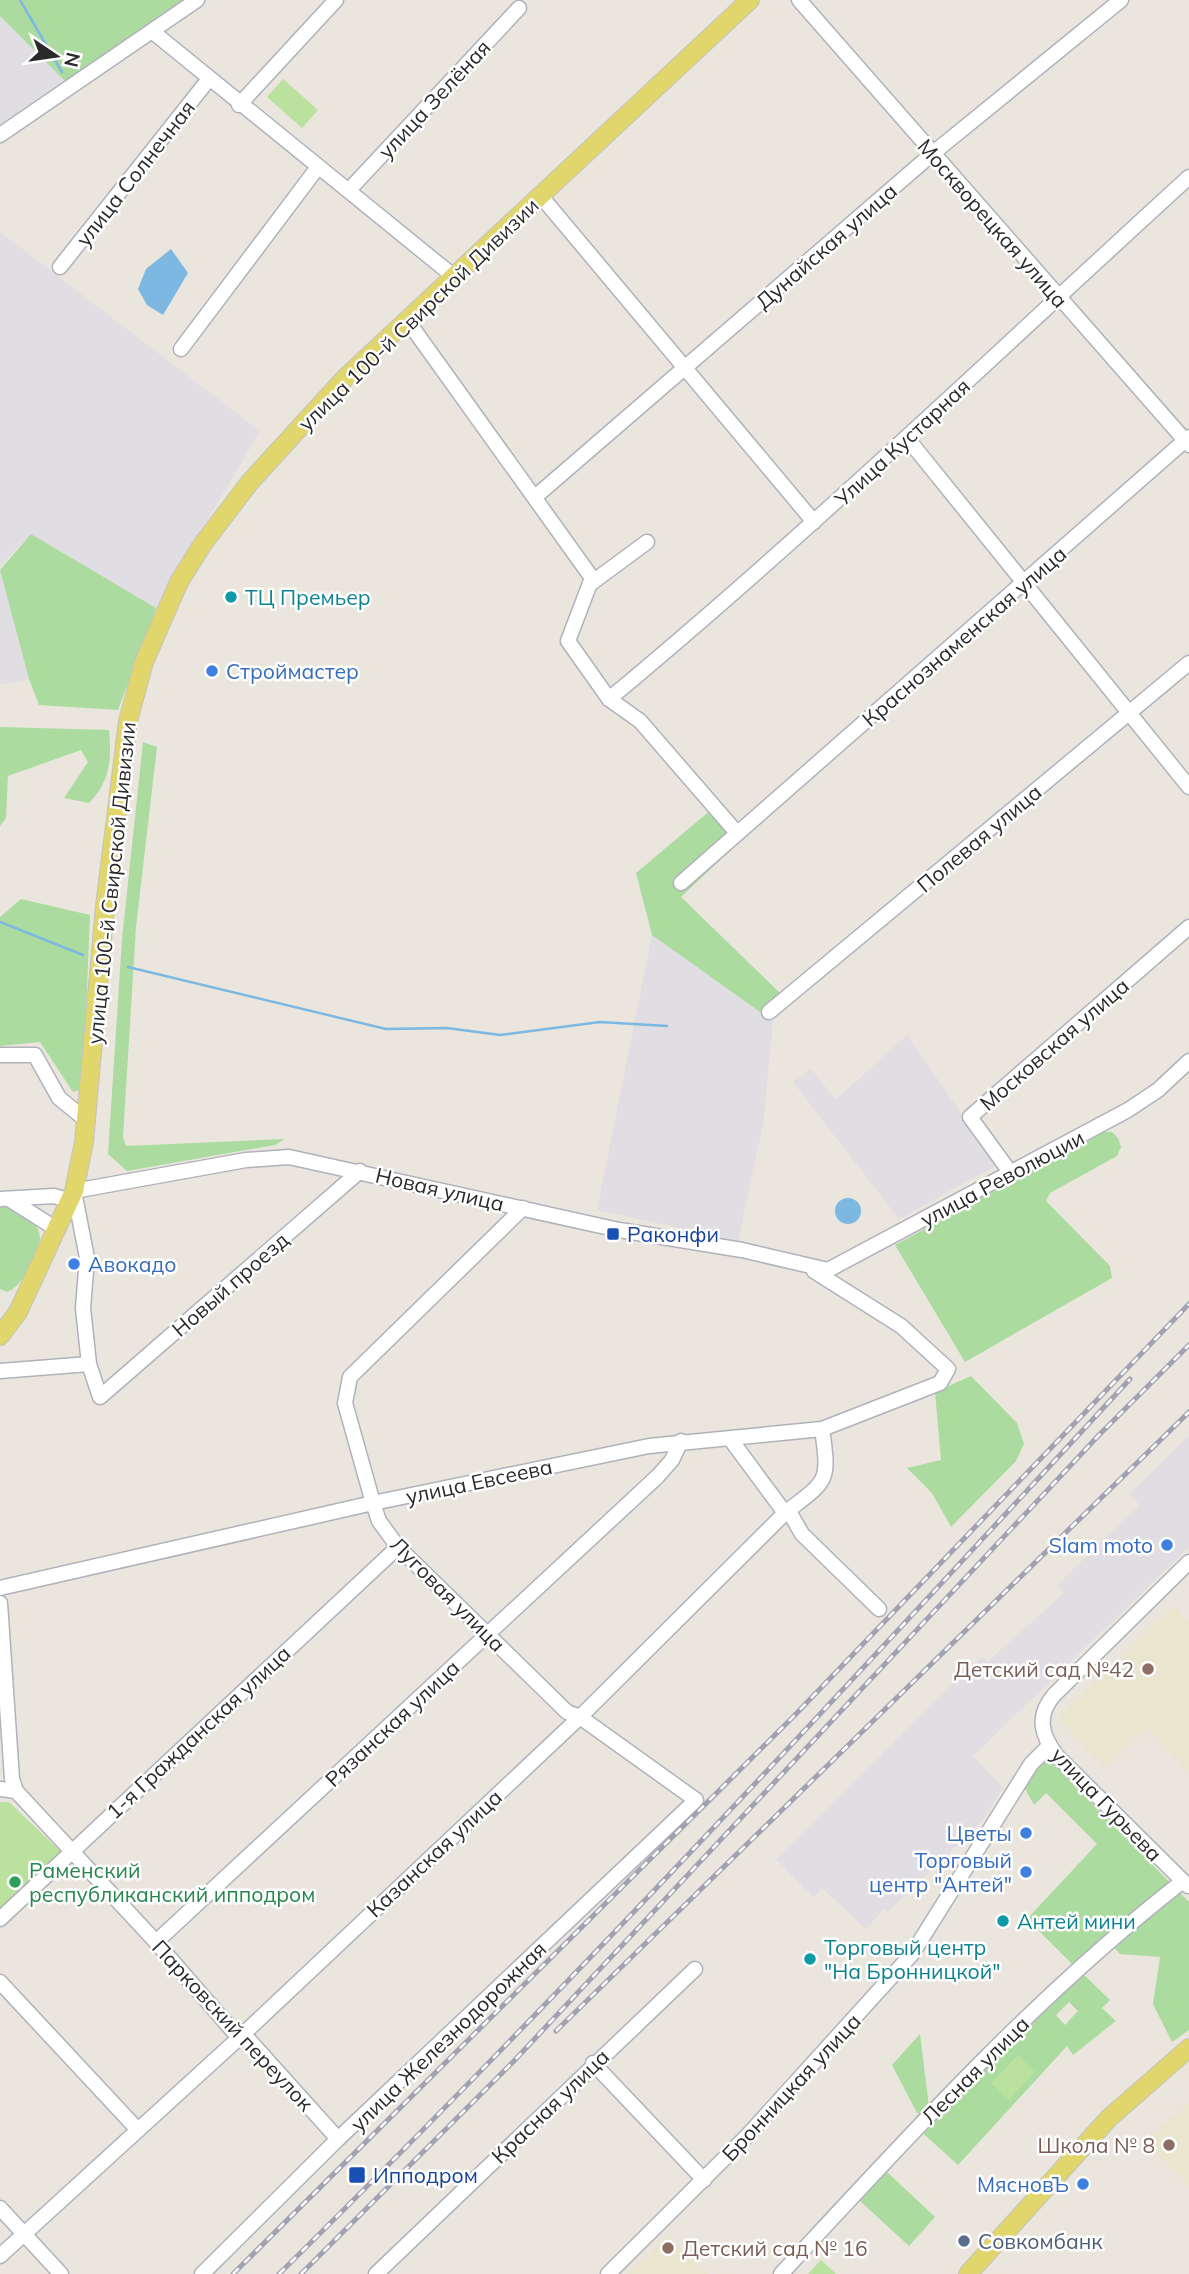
<svg xmlns="http://www.w3.org/2000/svg" width="1189" height="2274" viewBox="0 0 1189 2274" font-family="Mulish,sans-serif">
<rect width="100%" height="100%" fill="#eae6dd"/>
<g fill="#e0dde3">
<path d="M0,16L66,82L0,125Z"/>
<path d="M0,232L260,431L156,608L31,534L0,566Z"/>
<path d="M0,570L29,679L0,685Z"/>
<path d="M652,935L773,1021L763,1124L738,1241L597,1210Z"/>
<path d="M907,1035L997,1165L899,1219L793,1082L811,1069L836,1100Z"/>
<path d="M1189,1436V1547L973,1756L1003,1787L983,1820L895,1905L887,1912L884,1909L866,1929L822,1888L813,1898L776,1859L965,1672L982,1657L988,1661L1064,1593L1057,1585L1140,1505L1129,1494Z"/>
</g>
<g fill="#eae5cf">
<path d="M1174,1606L1189,1621V1772L1147,1728L1105,1768L1057,1718Z"/>
<path d="M1189,2103V2186L1144,2140Z"/>
<path d="M668,2235L707,2274H626L642,2261Z"/>
</g>
<g fill="#acdba0" fill-rule="evenodd">
<path d="M0,0H187L66,82L0,16Z"/>
<path d="M31,534L156,608L118,710L39,705L29,679L0,570Z"/>
<path d="M0,727L109,730C112,759 110,782 89,803L64,798L88,762L81,750L8,776L6,818L0,826Z"/>
<path d="M143,742L157,747L136,927L123,1137L126,1146L285,1139L275,1145L127,1171L108,1154L122,939Z"/>
<path d="M712,809L737,844L681,897L782,995L760,1012L652,935L636,873Z"/>
<path d="M21,899L90,915L83,1089L73,1092L40,1042L0,1046V917Z"/>
<path d="M1103,1132H1112L1118,1138L1121,1147L1117,1156L1050,1193L1046,1201L1110,1266L1112,1278L965,1362L895,1245Z"/>
<path d="M11,1206C22,1213 34,1218 39,1232C45,1249 23,1286 7,1292L0,1289V1207Z"/>
<path d="M971,1376L1017,1423L1024,1444L1016,1461L951,1527L932,1493L907,1468L941,1460L935,1392Z"/>
<path d="M1042,1760L1052,1763L1189,1902V2030L1172,2042L1153,2004L1160,1957L1120,1954L1110,1943L1078,1969L1110,2000L1102,2008L1116,2021L1073,2055L1067,2046L958,2165L917,2128L929,2116L917,2113L892,2065L920,2034L930,2115L1077,1969L1027,1919L1097,1844L1046,1793L1034,1805L1024,1787ZM1069,2002L1078,2011L1065,2025L1056,2015Z"/>
<path d="M886,2171L935,2217L909,2246L859,2200Z"/>
</g>
<g fill="#bae19d">
<path d="M283,79L318,110L302,128L267,97Z"/>
<path d="M0,1802H9L61,1852L0,1912Z"/>
<path d="M1018,2055L1035,2072L1009,2100L991,2083Z"/>
<path d="M821,2260L836,2274H808Z"/>
</g>
<g fill="#7cb8e1">
<path d="M171,249L188,273L163,315L147,305L138,289L146,269Z"/>
<circle cx="848" cy="1211" r="13"/>
</g>
<g fill="none" stroke-linecap="round" stroke-linejoin="round">
<g stroke="#7cb8e1" stroke-width="2.5">
<path d="M20,0L62,72"/>
<path d="M0,922L83,955"/>
<path d="M128,967L386,1029L447,1028L500,1035L600,1022L667,1026"/>
</g>
<g stroke="#b1b1bc" stroke-width="17">
<g id="minor">
<path d="M799,0L1189,445"/>
<path d="M153,32L452,275"/>
<path d="M239,105L336,0"/>
<path d="M0,135L197,0"/>
<path d="M349,190L519,8"/>
<path d="M540,195L814,522"/>
<path d="M60,267L209,79"/>
<path d="M407,320L592,578L568,641L609,699L640,721L737,833"/>
<path d="M181,349L318,167"/>
<path d="M907,438L1189,787"/>
<path d="M535,497L932,154L1121,0"/>
<path d="M590,584L647,542"/>
<path d="M609,699C809,533 997,352 1189,177"/>
<path d="M681,883L1189,437"/>
<path d="M769,1012L1189,663"/>
<path d="M0,1055H35L59,1098L86,1120"/>
<path d="M360,1171L100,1397L89,1364L83,1308L87,1258L74,1191L246,1160L289,1157L619,1230L742,1250L828,1270L1128,1110L1158,1090L1189,1061"/>
<path d="M1010,1172L970,1117L1189,927"/>
<path d="M0,1199L54,1196L71,1201"/>
<path d="M9,1199L58,1230"/>
<path d="M0,1371L89,1364"/>
<path d="M731,1440L785,1513H790L802,1534L879,1609"/>
<path d="M0,1588L373,1503L649,1446L822,1429L940,1383L948,1369L901,1326L814,1271"/>
<path d="M0,1603L12,1779L16,1791"/>
<path d="M0,1789L16,1791L156,1942L239,2038L249,2040L338,2139"/>
<path d="M1188,1886L1057,1756C1041,1735 1036,1716 1054,1695L1189,1562"/>
<path d="M0,1919L398,1547"/>
<path d="M156,1942L658,1476L672,1460L681,1441"/>
<path d="M0,1982L138,2130"/>
<path d="M593,2063L704,2180"/>
<path d="M0,2208L61,2274"/>
<path d="M0,2256L239,2038L580,1717L785,1513C827,1480 830,1484 822,1429"/>
<path d="M202,2274L338,2139L696,1800L580,1717L567,1712L398,1547L379,1521L373,1503L345,1403L350,1377L523,1208"/>
<path d="M376,2274L695,1969"/>
<path d="M608,2274L748,2135L912,1954L1031,1764L1049,1746"/>
<path d="M781,2274C908,2137 1035,1996 1183,1881"/>
</g>
</g>
<g stroke="#c3c3c3" stroke-width="20">
<g id="major">
<path d="M0,1336L18,1312L74,1191L84,1142L105,906L128,721L144,662L179,582L202,545L250,482L345,378L750,0"/>
<path d="M968,2274L1109,2118L1189,2048"/>
</g>
</g>
<use href="#minor" stroke="#fff" stroke-width="14"/>
<use href="#major" stroke="#e1d66c" stroke-width="18"/>
<g stroke="#a1a1b2" stroke-width="5">
<g id="rail">
<path d="M556,2031L1189,1412"/>
<path d="M233,2274L793,1717L1189,1304"/>
<path d="M279,2274C572,1985 851,1682 1130,1379"/>
<path d="M301,2274L513,2062L1099,1435L1189,1345"/>
</g>
</g>
<use href="#rail" stroke="#fff" stroke-width="2.5" stroke-dasharray="8" stroke-linecap="butt"/>
</g>
<g fill="#0f9aa8" stroke="#fff" stroke-width="2.5">
<circle cx="231" cy="597" r="7"/>
<circle cx="1003" cy="1921" r="7"/>
<circle cx="810" cy="1959" r="7"/>
</g>
<g fill="#3f7fe0" stroke="#fff" stroke-width="2.5">
<circle cx="212" cy="671" r="7"/>
<circle cx="74" cy="1264" r="7"/>
<circle cx="1167" cy="1545" r="7"/>
<circle cx="1026" cy="1833" r="7"/>
<circle cx="1026" cy="1872" r="7"/>
<circle cx="1083" cy="2184" r="7"/>
</g>
<g fill="#1a4fb4" stroke="#fff" stroke-width="2.5">
<rect x="606" y="1227" width="14" height="14" rx="3.5"/>
<rect x="348" y="2166" width="18" height="18" rx="3.5"/>
</g>
<g fill="#8d6e63" stroke="#fff" stroke-width="2.5">
<circle cx="1148" cy="1669" r="7"/>
<circle cx="1169" cy="2145" r="7"/>
<circle cx="668" cy="2248" r="7"/>
</g>
<circle fill="#2e9e5b" stroke="#fff" stroke-width="2.5" cx="15" cy="1882" r="7"/>
<circle fill="#5c6f8a" stroke="#fff" stroke-width="2.5" cx="964" cy="2241" r="7"/>
<g text-anchor="middle" dominant-baseline="central" stroke-width="5" stroke-linejoin="round" paint-order="stroke">
<g font-size="21" fill="#2a2a2a" stroke="#fff">
<text transform="translate(434 99) rotate(-47)">улица Зелёная</text>
<text transform="translate(135 173) rotate(-52)">улица Солнечная</text>
<text transform="translate(993 223) rotate(49)">Москворецкая улица</text>
<text transform="translate(826 246) rotate(-41)">Дунайская улица</text>
<text transform="translate(418 314) rotate(-44)">улица 100-й Свирской Дивизии</text>
<text transform="translate(902 442) rotate(-43)">Улица Кустарная</text>
<text transform="translate(964 636) rotate(-41)">Краснознаменская улица</text>
<text transform="translate(979 838) rotate(-40)">Полевая улица</text>
<text transform="translate(111 883) rotate(-84)">улица 100-й Свирской Дивизии</text>
<text transform="translate(1054 1044) rotate(-41)">Московская улица</text>
<text transform="translate(1002 1178) rotate(-28)">улица Революции</text>
<text transform="translate(440 1189) rotate(13)">Новая улица</text>
<text transform="translate(230 1284) rotate(-41)">Новый проезд</text>
<text transform="translate(479 1481) rotate(-12)">улица Евсеева</text>
<text transform="translate(448 1594) rotate(45)">Луговая улица</text>
<text transform="translate(392 1723) rotate(-43)">Рязанская улица</text>
<text transform="translate(198 1732) rotate(-43)">1-я Гражданская улица</text>
<text transform="translate(1107 1804) rotate(46)">улица Гурьева</text>
<text transform="translate(434 1853) rotate(-43)">Казанская улица</text>
<text transform="translate(233 2025) rotate(47)">Парковский переулок</text>
<text transform="translate(448 2036) rotate(-44)">улица Железнодорожная</text>
<text transform="translate(975 2070) rotate(-45)">Лесная улица</text>
<text transform="translate(791 2087) rotate(-47)">Бронницкая улица</text>
<text transform="translate(550 2106) rotate(-44)">Красная улица</text>
</g>
<g font-size="21" fill="#0d838f" stroke="#fff" text-anchor="start">
<text x="245" y="597">ТЦ Премьер</text>
<text x="1017" y="1921">Антей мини</text>
<text x="824" y="1947">Торговый центр<tspan x="824" dy="24">"На Бронницкой"</tspan></text>
</g>
<g font-size="21" fill="#366cbe" stroke="#fff" text-anchor="end">
<text x="226" y="671" text-anchor="start">Строймастер</text>
<text x="88" y="1264" text-anchor="start">Авокадо</text>
<text x="1153" y="1545">Slam moto</text>
<text x="1012" y="1833">Цветы</text>
<text x="1012" y="1860">Торговый<tspan x="1012" dy="24">центр "Антей"</tspan></text>
<text x="1069" y="2184">МясновЪ</text>
</g>
<g font-size="21" fill="#164399" stroke="#fff" text-anchor="start">
<text x="627" y="1234">Раконфи</text>
<text x="373" y="2175">Ипподром</text>
</g>
<g font-size="21" fill="#785e54" stroke="#fff" text-anchor="end">
<text x="1134" y="1669">Детский сад №42</text>
<text x="1155" y="2145">Школа № 8</text>
<text x="682" y="2248" text-anchor="start">Детский сад № 16</text>
</g>
<g font-size="21" fill="#27864d" stroke="#fff" text-anchor="start">
<text x="29" y="1870">Раменский<tspan x="29" dy="24">республиканский ипподром</tspan></text>
</g>
<g font-size="21" fill="#4e5e75" stroke="#fff" text-anchor="start">
<text x="978" y="2241">Совкомбанк</text>
</g>
</g>
<g transform="translate(56 56) rotate(103)" stroke="#ffffff" stroke-width="5" paint-order="stroke">
<path d="M0-5L12 26L0 18L-12 26Z" fill="#2a2a2a"/>
<text y="-10" font-size="19" font-weight="bold" text-anchor="middle" fill="#2a2a2a">N</text>
</g>
</svg>
